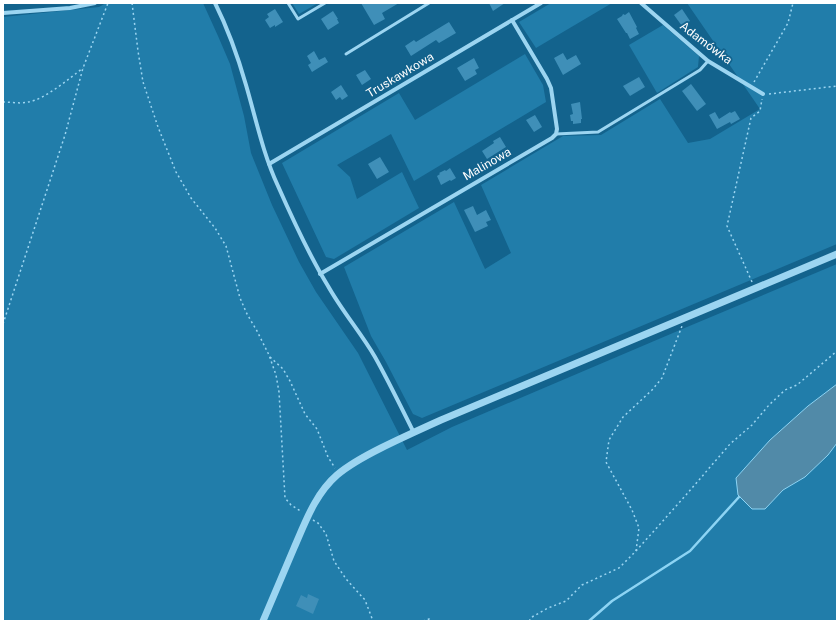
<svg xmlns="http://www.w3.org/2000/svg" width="840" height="624" viewBox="0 0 840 624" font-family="'Public Sans',sans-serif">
<rect width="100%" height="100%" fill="#13638d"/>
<g fill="#217daa">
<path d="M106,3H203L218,36L230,64L244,116L251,153L272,205L299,262L316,292L358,353L407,450L452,427L687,327L837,264V384L808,406L770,440L736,478L765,509L783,490L805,477L828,455L837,443V621H3V17L99,7Z"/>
<path d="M292,3H318L299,14Z"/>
<path d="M551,3H612L536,48L519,22Z"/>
<path d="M687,3H837V244L422,418L413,414L386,362L371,336L344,267L454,202L485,269L511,253L481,185L563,136L601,135L660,99L688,143L710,139L760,109Z"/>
<path d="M663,25L699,56L698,67L657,93L629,45Z"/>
<path d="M525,54L543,85L546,102L414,181L391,134L337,165L350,177L357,199L402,172L419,208L334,259L326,257L282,163L399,93L415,120Z"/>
</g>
<path fill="#518aa8" stroke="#8dd4f4" d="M837,384V443L828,455L805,477L783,490L765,509H752L738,495L736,478L770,440L808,406Z"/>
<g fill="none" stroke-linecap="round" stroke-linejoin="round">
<path stroke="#8dd4f4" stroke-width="2.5" d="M589,621L612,601L690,551L739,497"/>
</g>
<g fill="#3f8fb8">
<path d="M361,3H399L382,13L385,19L374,25Z"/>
<path d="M489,3H505L493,11Z"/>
<path d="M275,9L283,22L275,27V25L270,28L265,20L269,17L267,14Z"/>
<path d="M682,9L690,21L682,26L674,15Z"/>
<path d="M333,11L338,19H337L339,23L328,30L321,19Z"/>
<path d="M629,12L637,27L636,28L639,34L630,39L627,33H626L617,19L622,16L623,14L625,15Z"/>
<path d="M449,22L456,33L439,43L436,40L411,56L405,46L414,40L416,42Z"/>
<path d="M314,51L319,60L325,57L328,62L312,72L308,65L311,63L307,56Z"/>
<path d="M563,53L567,60L576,55L581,64L563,75L554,58Z"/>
<path d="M474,58L479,68L475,70L477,74L465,81L457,68Z"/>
<path d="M365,70L371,79L362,85L356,75Z"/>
<path d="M639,77L645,87L630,96L623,86Z"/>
<path d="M691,84L706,104L697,111L682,91Z"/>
<path d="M341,85L348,96L342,100L340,97L336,100L331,92Z"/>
<path d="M580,102L582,119H581V123L573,124V121H571L570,115L573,114L571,104Z"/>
<path d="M735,111L740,119L731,124L730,122L717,129L709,115L715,112L719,119L730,112L731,113Z"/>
<path d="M535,115L542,127L534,132L526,120Z"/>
<path d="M500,137L506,147L487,159L482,151L494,143L493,141Z"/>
<path d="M380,157L389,172L377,179L368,164Z"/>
<path d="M450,168L456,178L451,181L450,180L441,185L437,176L440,174L439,173L445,170L446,171Z"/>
<path d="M473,206L477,215L486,210L491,220L486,222L488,226L475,232L464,210Z"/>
<path d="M308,594L319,599L313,614L296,606L301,595L307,598Z"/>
</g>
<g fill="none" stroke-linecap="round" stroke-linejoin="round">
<g stroke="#9cd5f1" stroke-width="1.5" stroke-dasharray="2 3" stroke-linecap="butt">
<path d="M132,3L138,51L143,82L158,127L176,172L191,198L215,228L226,246L240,298L247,314L257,331L269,355L276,375L279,392L285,498L291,505L302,512"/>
<path d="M754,82L788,23L793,3"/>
<path d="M769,94L837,86"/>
<path d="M3,102C11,102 20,104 28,102C44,100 70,78 83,68"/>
<path d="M752,282L727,226L751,118L760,111L762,99"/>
<path d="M3,324L65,135L83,68L108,3"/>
<path d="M270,357L283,369L290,381L305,414L317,429L328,457L335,468"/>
<path d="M313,520L318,523L326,534L334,561L346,579L365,600L373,621"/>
<path d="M636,551L639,528L632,510L606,462L609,440L623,417L652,390L662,378L682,326"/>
<path d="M423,621L429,619L433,621"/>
<path d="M529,621L532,617L548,608L566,601L582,585L619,568L636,551L686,495L730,444L752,425L769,405L785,390L797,385L837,351"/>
</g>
<g stroke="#9cd5f1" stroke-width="3">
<path d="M288,3L298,19L325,3"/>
<path d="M346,54L429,3"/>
<path d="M556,134L598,132L700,70L708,61"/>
</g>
<g stroke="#9cd5f1" stroke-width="4">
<path d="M215,3C228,29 238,57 246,85C256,119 263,154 278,186C293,220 309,255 328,286C342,311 361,333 375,357C389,382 401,407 414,433"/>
<path d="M641,3L708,61L763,94"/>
<path d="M3,13L70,8L95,3"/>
<path d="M269,164L541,3"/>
<path d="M320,274L552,138L556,134L557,129L551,88L547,79L512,20"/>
</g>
<path stroke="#9cd5f1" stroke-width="7" d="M263,621C273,597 284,572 294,548C305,523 315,494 337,475C350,464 365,456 381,448C401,438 421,429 441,420L837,254"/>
</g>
<g text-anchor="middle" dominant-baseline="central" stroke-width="3.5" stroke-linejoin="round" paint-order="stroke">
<g font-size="12" fill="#fff" stroke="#13638d">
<text transform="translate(706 43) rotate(37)">Adamówka</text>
<text transform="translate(400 75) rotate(-31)">Truskawkowa</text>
<text transform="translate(487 164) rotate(-30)">Malinowa</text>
</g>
</g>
<rect width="840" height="624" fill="none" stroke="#ffffff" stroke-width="8"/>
</svg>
